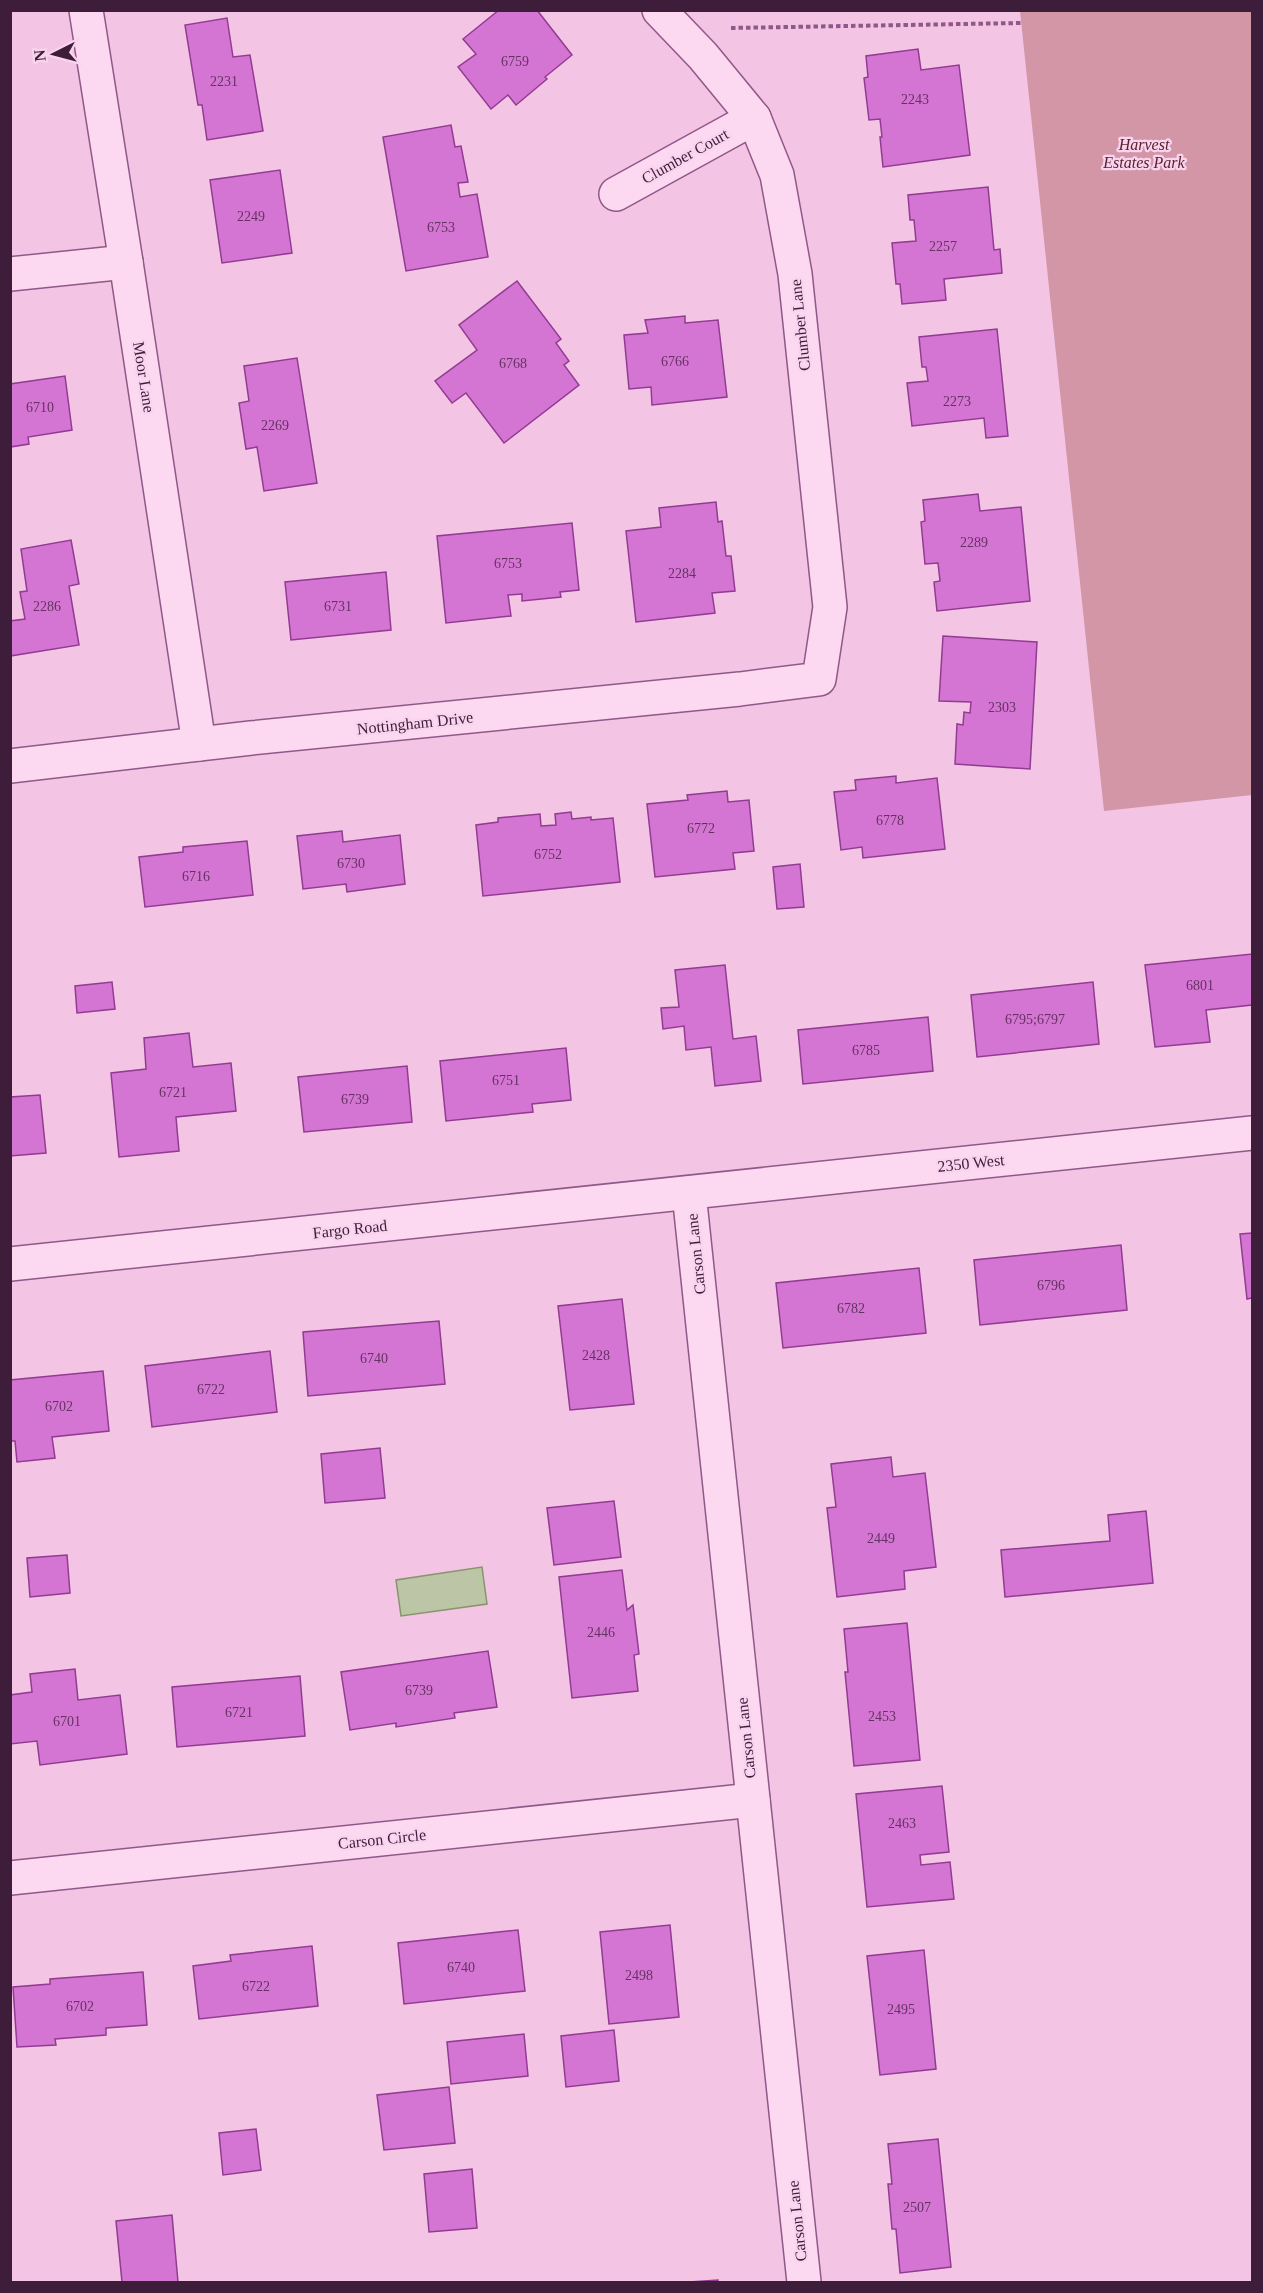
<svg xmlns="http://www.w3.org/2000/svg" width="1263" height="2293" viewBox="0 0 1263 2293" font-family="'Times New Roman',serif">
<rect width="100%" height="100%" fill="#f3c4e4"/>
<path fill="#d396a7" d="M1020,11H1252V795L1104,811Z"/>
<path fill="#bcc6a6" stroke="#86956b" stroke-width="1.5" d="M482,1567L487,1604L401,1616L396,1580Z"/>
<g fill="#d575d3" stroke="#923b92" stroke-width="1.5">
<path d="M499,10H537L572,55L545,77L547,79L516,105L508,95L491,109L458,67L476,54L463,39Z"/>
<path d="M227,18L233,57L250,55L263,131L207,140L202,105H198L185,25Z"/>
<path d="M918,49L921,70L959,65L970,155L883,167L880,137H882L880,119L869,120L864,78L868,77L866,56Z"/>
<path d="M451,125L455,147L461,146L468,182L458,183L460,197L477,194L488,257L406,271L383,137Z"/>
<path d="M280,170L292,253L222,263L210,180Z"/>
<path d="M988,187L994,250L1000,249L1002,273L944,279L946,300L902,304L900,284H896L892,243L916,241L914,220H910L908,195Z"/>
<path d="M517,281L561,339L556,343L569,361L564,365L579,385L504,443L466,393L452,403L435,381L477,350L459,325Z"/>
<path d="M685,316V323L718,320L727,397L652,405L651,387L629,389L624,335L648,333L645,320Z"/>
<path d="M997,329L1008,436L986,438L984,418L912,426L907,383L928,381L926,367H922L919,337Z"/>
<path d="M297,358L317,483L264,491L257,447L246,449L239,403L249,401L244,366Z"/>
<path d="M65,376L72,430L28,437L29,444L10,447V384Z"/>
<path d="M978,494L980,511L1021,507L1030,601L937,611L934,582L940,581L938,563L925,564L921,522L925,521L923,500Z"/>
<path d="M716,502L718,522L722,521L726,556H731L735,591L712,593L715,613L636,622L626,531L661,527L659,508Z"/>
<path d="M572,523L579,590L560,592L561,597L522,601V594L508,595L511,616L446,623L437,536Z"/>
<path d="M71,540L79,584L69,586L79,645L10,656V621L25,619L20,592L27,591L21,549Z"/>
<path d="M386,572L391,630L291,640L285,582Z"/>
<path d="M943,636L1037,642L1030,769L955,764L957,724L963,725L964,712L970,713L971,702L939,701Z"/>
<path d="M896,776V783L937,778L945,849L863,858L862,847L841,850L834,792L856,790L855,780Z"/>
<path d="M727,791L728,802L749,800L754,851L733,853L735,869L655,877L647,804L688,800L687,795Z"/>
<path d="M571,812L572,819L591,817V820L613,818L620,882L483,896L476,825L498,822V818L540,814L541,826L556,825L555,814Z"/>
<path d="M342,831L343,842L400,835L405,884L347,892L346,884L303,889L297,836Z"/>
<path d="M247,841L253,895L145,907L139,857L183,852V847Z"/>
<path d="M800,864L804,907L777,909L773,867Z"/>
<path d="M1252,954V1005L1206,1010L1210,1042L1155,1047L1145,965Z"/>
<path d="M725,965L733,1039L756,1036L761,1081L715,1086L711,1047L686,1050L684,1026L663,1029L661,1008L679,1007L675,970Z"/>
<path d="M112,982L115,1009L77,1013L75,986Z"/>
<path d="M1093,982L1099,1044L977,1057L971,995Z"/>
<path d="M928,1017L933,1071L803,1084L798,1030Z"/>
<path d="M189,1033L193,1067L231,1063L236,1111L176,1117L179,1151L119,1157L111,1073L146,1069L144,1038Z"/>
<path d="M566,1048L571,1100L532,1104L533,1112L446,1121L440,1061Z"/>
<path d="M407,1066L412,1122L304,1132L298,1077Z"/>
<path d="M40,1095L46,1153L10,1156V1097Z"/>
<path d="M1252,1233V1298L1247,1299L1240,1234Z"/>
<path d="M1121,1245L1127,1310L980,1325L974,1260Z"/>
<path d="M919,1268L926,1333L783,1348L776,1283Z"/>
<path d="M622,1299L634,1404L570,1410L558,1306Z"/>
<path d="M439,1321L445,1384L308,1396L303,1332Z"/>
<path d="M270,1351L277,1412L152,1427L145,1366Z"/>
<path d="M103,1371L109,1431L52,1437L55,1458L17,1462L15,1441H10V1380Z"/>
<path d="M380,1448L385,1498L325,1503L321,1454Z"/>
<path d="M891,1457L893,1477L925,1473L936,1567L904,1571L905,1589L837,1597L827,1508L836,1507L831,1464Z"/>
<path d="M614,1501L621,1557L554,1565L547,1508Z"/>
<path d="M1146,1511L1153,1583L1005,1597L1001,1550L1110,1541L1108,1515Z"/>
<path d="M67,1555L70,1593L30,1597L27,1558Z"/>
<path d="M622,1570L627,1610L633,1605L639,1654L634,1655L638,1691L572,1698L559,1577Z"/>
<path d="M907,1623L920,1760L854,1766L845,1672H848L844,1629Z"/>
<path d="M488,1651L497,1707L454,1713L455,1718L396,1727V1723L350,1730L341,1672Z"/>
<path d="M75,1669L78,1700L120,1695L127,1754L40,1765L37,1741L10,1744V1695L32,1692L30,1674Z"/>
<path d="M300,1676L305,1736L177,1747L172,1687Z"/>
<path d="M942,1786L949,1852L920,1855L921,1865L950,1862L954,1899L867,1907L856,1794Z"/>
<path d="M670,1925L679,2017L609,2024L600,1932Z"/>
<path d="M518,1930L525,1991L404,2004L398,1943Z"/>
<path d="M312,1946L318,2006L199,2019L193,1966L231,1961L230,1955Z"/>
<path d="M924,1950L936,2069L880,2075L867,1956Z"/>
<path d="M143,1972L147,2025L106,2028V2035L55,2039L56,2045L17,2047L13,1987L50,1984V1979Z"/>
<path d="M614,2030L619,2081L566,2087L561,2036Z"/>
<path d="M524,2034L528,2076L451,2084L447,2042Z"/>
<path d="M449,2087L455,2143L384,2150L377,2095Z"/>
<path d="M256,2129L261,2170L223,2175L219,2133Z"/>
<path d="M938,2139L951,2267L900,2273L896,2229H892L888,2184H892L888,2144Z"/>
<path d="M472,2169L477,2228L429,2232L424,2174Z"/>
<path d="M172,2215L178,2282H122L116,2221Z"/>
<path d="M718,2280V2282H689Z"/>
</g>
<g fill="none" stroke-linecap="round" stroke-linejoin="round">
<g stroke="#905888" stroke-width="36">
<g id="street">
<path d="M86,10L126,262L199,744"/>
<path d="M616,194L754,118"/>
<path d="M10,274L126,262"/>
<path d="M10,766L251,738L740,689L819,679L830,607L795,274L777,175L754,118L703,56L659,10"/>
<path d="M689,1193L804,2282"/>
<path d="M10,1264L1252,1133"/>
<path d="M10,1878L753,1800"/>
</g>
</g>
<path stroke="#905888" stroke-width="4" stroke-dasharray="4.5 3" stroke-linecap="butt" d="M731,28L1021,23"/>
<use href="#street" stroke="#fcd8f1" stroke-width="33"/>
</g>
<g text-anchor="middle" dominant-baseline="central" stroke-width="4.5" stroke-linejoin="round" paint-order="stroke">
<g font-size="14" fill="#643361">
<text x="515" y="61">6759</text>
<text x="224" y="81">2231</text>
<text x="915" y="99">2243</text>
<text x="251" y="216">2249</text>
<text x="441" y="227">6753</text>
<text x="943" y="246">2257</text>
<text x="675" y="361">6766</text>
<text x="513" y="363">6768</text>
<text x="957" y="401">2273</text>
<text x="40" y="407">6710</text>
<text x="275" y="425">2269</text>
<text x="974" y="542">2289</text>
<text x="508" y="563">6753</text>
<text x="682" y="573">2284</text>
<text x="47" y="606">2286</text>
<text x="338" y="606">6731</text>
<text x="1002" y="707">2303</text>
<text x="890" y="820">6778</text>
<text x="701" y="828">6772</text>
<text x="548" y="854">6752</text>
<text x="351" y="863">6730</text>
<text x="196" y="876">6716</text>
<text x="1200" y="985">6801</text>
<text x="1035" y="1019">6795;6797</text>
<text x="866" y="1050">6785</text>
<text x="506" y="1080">6751</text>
<text x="173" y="1092">6721</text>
<text x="355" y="1099">6739</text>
<text x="1051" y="1285">6796</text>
<text x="851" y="1308">6782</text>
<text x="596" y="1355">2428</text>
<text x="374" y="1358">6740</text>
<text x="211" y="1389">6722</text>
<text x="59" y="1406">6702</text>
<text x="881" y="1538">2449</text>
<text x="601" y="1632">2446</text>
<text x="419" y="1690">6739</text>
<text x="239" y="1712">6721</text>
<text x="882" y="1716">2453</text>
<text x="67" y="1721">6701</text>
<text x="902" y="1823">2463</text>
<text x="461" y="1967">6740</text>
<text x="639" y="1975">2498</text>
<text x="256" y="1986">6722</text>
<text x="80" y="2006">6702</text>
<text x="901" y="2009">2495</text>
<text x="917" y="2207">2507</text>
</g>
<g font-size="16" font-style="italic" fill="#5d212a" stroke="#f9d4ee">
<text x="1144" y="144">Harvest<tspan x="1144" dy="18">Estates Park</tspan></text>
</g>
<g font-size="16" fill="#3e1d3b" stroke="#f9d4ee">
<text transform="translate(685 156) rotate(-29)">Clumber Court</text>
<text transform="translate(800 325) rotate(-96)">Clumber Lane</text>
<text transform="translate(144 377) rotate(81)">Moor Lane</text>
<text transform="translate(415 723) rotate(-6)">Nottingham Drive</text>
<text transform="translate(971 1163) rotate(-6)">2350 West</text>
<text transform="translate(350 1229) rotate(-6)">Fargo Road</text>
<text transform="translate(696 1254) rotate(-96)">Carson Lane</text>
<text transform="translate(746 1738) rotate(-96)">Carson Lane</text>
<text transform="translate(382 1839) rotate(-6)">Carson Circle</text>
<text transform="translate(797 2221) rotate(-96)">Carson Lane</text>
</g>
</g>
<rect width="1263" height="2293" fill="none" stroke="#3e1d3b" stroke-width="24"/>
<g transform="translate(54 54) rotate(264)" stroke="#f9d4ee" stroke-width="4.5" paint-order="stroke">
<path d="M0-4.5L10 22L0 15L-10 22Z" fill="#3e1d3b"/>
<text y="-9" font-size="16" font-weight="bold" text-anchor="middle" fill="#3e1d3b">N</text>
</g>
</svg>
